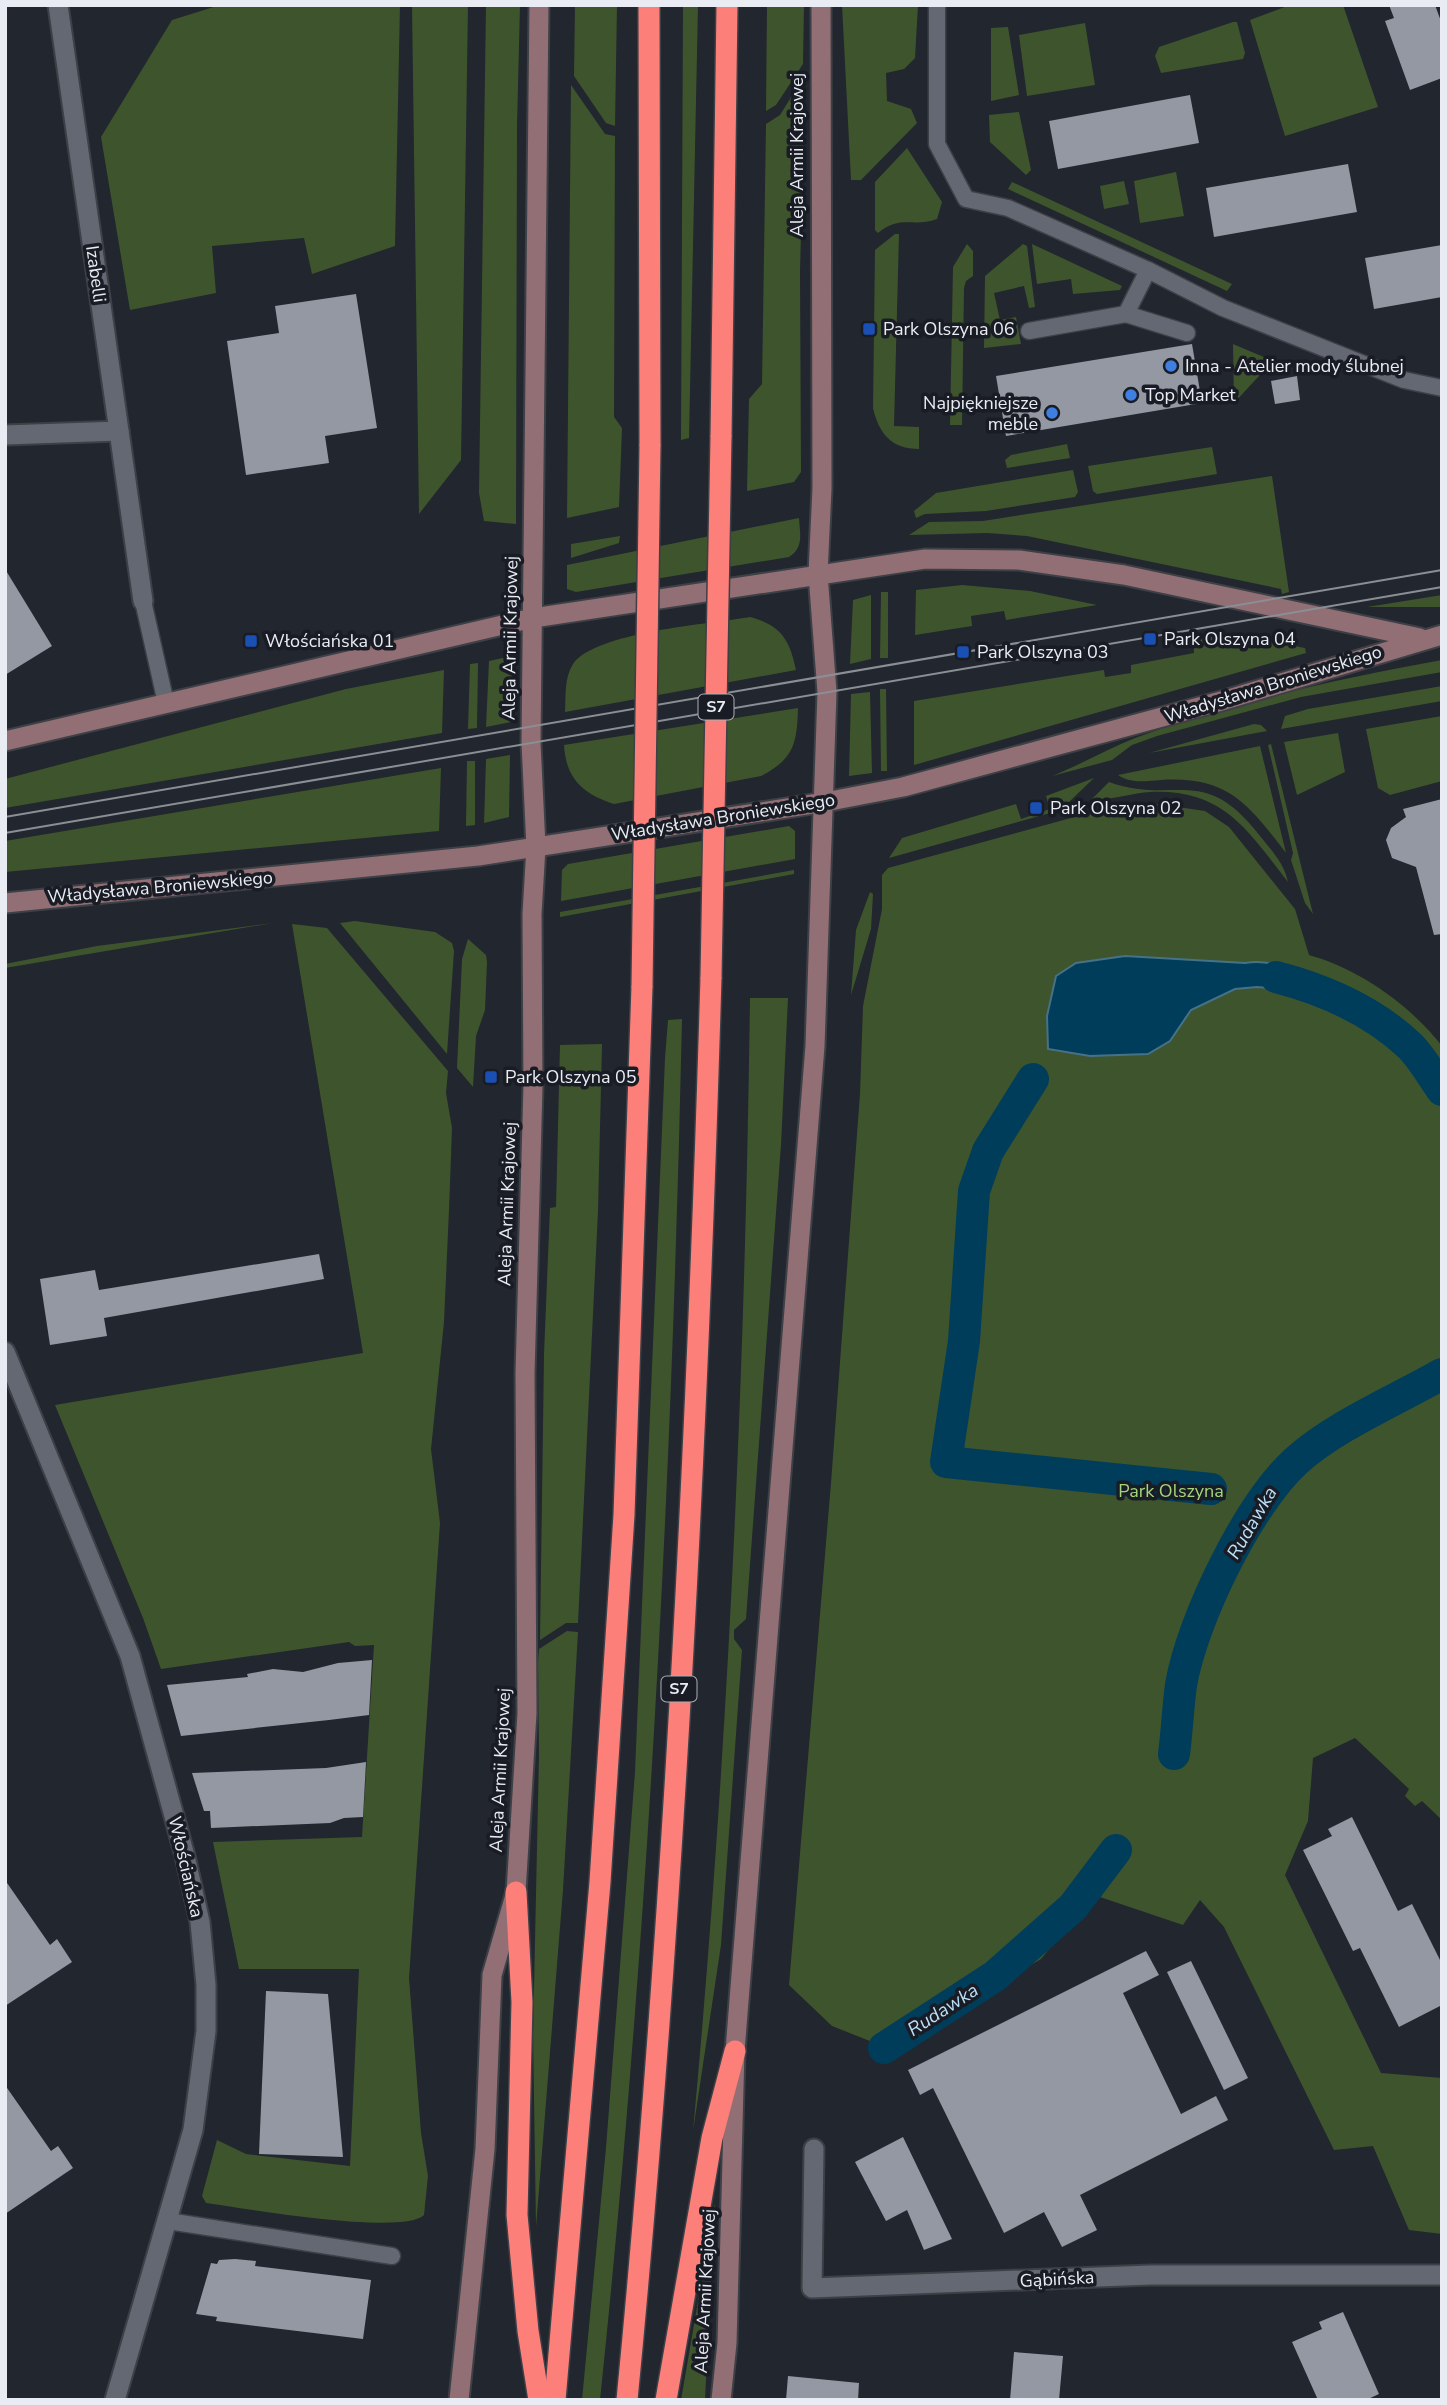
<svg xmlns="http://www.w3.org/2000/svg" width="1447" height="2405" viewBox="0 0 1447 2405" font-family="'Nunito Sans',sans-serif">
<rect width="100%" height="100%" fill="#22262e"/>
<g fill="#3e542d">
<path d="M220,5H400L395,246L312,274L304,238L212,246L216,293L130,310L101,137L172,20Z"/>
<path d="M412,5H468L461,460L419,514Z"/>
<path d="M486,5H520L517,126L516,524L484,521L479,493Z"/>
<path d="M575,5H617L615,126L606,123L574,76Z"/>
<path d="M683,5H698L689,438L681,440Z"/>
<path d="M767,5H804L803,64L776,105L766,111Z"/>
<path d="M842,5H918L915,58L904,69L886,73L887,101L911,109L917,123L861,180H851Z"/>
<path d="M1290,5H1343L1378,107L1285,136L1250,20Z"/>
<path d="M1233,22H1237L1245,53L1243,59L1161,73L1155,56L1159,47Z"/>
<path d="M1085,23L1095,85L1027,96L1019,35Z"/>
<path d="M1008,27L1019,95L991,101V28Z"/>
<path d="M805,75L800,272L801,472L794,482L747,491L749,399L762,384L766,124L780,115Z"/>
<path d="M571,85L605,134L615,136L614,417L622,428L619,507L567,518Z"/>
<path d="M1019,112L1031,170L1026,175L990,142L989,115Z"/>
<path d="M907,148L942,202L937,219C913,228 901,214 878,233L875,230V182Z"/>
<path d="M1176,172L1184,216L1140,223L1134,181Z"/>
<path d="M1124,181L1129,204L1104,209L1100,186Z"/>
<path d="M1012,182L1232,284L1227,291L1008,189Z"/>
<path d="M895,234H899L894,426L919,427V449C892,449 879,434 873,408L875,250Z"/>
<path d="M967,244L973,251V276L966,281L964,288L962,425H950L953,267Z"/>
<path d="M1023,244L1027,246L1035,307L1029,308L1024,286L994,293L1000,320L1016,317L1021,344L984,348L985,276Z"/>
<path d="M1032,244L1122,286L1120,290L1073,294L1071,279L1037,284Z"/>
<path d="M1233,344L1273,361L1234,403Z"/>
<path d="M1067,444L1070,458L1007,468L1005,460L1011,455Z"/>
<path d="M1212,447L1217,474L1097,494L1093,491L1088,466Z"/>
<path d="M1073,470L1078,492L1075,497L986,511L925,514L916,518L914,511L936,493Z"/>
<path d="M1272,476L1289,592L1282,594L1281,589L1027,536L987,533L909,535L929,522L983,521Z"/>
<path d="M799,518C800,534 804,548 789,557L576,592L567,589V565Z"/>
<path d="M620,536L619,543L571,558V544Z"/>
<path d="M962,585L1030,591L1097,605L1006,620L1004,611L971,616L972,626L915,635L916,590Z"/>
<path d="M881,592H888V658H880Z"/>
<path d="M871,595V659L850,664L853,600Z"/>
<path d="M1442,595V607H1367Z"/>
<path d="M750,617C781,625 790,640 796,670L565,712C566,696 564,678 573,664C595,632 710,624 750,617Z"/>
<path d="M1220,632L1305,648L1306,653L914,765V701L1104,670L1105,677L1131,673V665L1194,653L1193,637Z"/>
<path d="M508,657L513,666L511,722L486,727L489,661Z"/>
<path d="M1442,660V672L1301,697L1157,736L1132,745L1112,760L1052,776C1080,765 1107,749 1135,738C1234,701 1339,679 1442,660Z"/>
<path d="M478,663L477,728L468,729L470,664Z"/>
<path d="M444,670L442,733L5,808V779L346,689Z"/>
<path d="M1442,686V701L1281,729L1285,716L1308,709Z"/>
<path d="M880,689H886L887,771H881Z"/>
<path d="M870,692L872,773L849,776L851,694Z"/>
<path d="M798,708C797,743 794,759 761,776L614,804C583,794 566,779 564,745Z"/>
<path d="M1442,716V781L1390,795L1378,788L1366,729Z"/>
<path d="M1254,724L1261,725L1267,731L1149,753Z"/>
<path d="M1338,733L1345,772L1297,795L1284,742Z"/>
<path d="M1271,744L1313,914L1305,903L1291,860L1293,853L1268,745Z"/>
<path d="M1260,746L1286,853C1248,804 1228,776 1161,780C1146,781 1131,784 1118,775Z"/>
<path d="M510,755L509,817L484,823L486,759Z"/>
<path d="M467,761H475V825L466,826Z"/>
<path d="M441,768L439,831L5,872V841Z"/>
<path d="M1094,778L1068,803L1050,813L889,858L902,838L1016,804L1021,819L1050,809L1046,796Z"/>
<path d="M1109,782C1176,806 1203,762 1260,836C1272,851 1284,863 1288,882C1247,830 1224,789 1150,792C1132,793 1109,801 1092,799Z"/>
<path d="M1151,803L1205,811L1229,827L1295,909L1309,955C1359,969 1409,1004 1442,1046V1820L1422,1801L1415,1806L1405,1796L1409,1789L1355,1738L1313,1758L1308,1821L1285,1875L1381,2073L1442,2078V2234L1409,2230L1373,2146L1334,2150L1224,1927L1200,1900L1183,1925L1094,1895L1041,1959L890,2049L832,2026L789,1985L831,1483L860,1094L863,1006L882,909V875L888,868L1104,809Z"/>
<path d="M789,826L795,831V859L561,901L562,870L568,864Z"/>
<path d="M794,870V874L560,917V912Z"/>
<path d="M870,892L873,894L871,929L851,995L856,930Z"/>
<path d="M355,921L435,932L452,943L454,951L447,1054L340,923Z"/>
<path d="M273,923L5,968V964L97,946Z"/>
<path d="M292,924L327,928L448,1071L446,1093L452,1128L449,1210L444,1322L431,1449L440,1523L409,1978L421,2133L428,2176L424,2215C403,2236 242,2208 206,2203L202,2196L217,2140L246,2154L350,2166L359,1969H239L213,1842L362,1837L374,1645L355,1646L349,1642L161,1669L143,1618L55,1405L363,1353Z"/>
<path d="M468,939L486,955L487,962L485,1010L476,1036L473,1087L457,1068L462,959Z"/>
<path d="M750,998H788L781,1145L746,1619L734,1630V1639L742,1650L721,1945L693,2131C728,1755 745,1376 750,998Z"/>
<path d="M682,1019C672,1480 648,1941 600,2400H582L606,2148L635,1772L665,1058L668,1020Z"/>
<path d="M602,1044L598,1211L578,1623H566L540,1640L544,1354L550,1208L556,1207L560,1045Z"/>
<path d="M567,1631L578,1632L563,1890L536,2227L533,2034L539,1754L538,1662L539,1649Z"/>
<path d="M715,2203L705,2400H681Z"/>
</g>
<path fill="#003d5b" stroke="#467288" stroke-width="2" d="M1125,956L1245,963C1270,959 1297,969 1317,984L1315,992L1257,987L1235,989L1191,1010L1170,1041L1148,1054L1090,1056L1048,1049L1047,1016L1056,976L1076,963Z"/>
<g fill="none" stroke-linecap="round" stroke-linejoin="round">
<g stroke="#003d5b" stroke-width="32">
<path d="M1276,977C1326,990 1372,1010 1410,1046C1422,1058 1432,1076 1442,1090"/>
<path d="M1033,1079L988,1151L974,1191L964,1341L946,1462L1211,1489"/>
<path d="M1174,1754C1177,1731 1178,1707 1181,1685C1192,1620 1248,1505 1296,1461C1335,1426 1396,1400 1442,1374"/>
<path d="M884,2048L995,1976L1073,1907L1116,1850"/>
</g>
</g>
<g fill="#9398a2">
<path d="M1389,5H1435L1442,24V78L1410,90L1385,21L1394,18Z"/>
<path d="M1190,95L1199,143L1058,169L1049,121Z"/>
<path d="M1348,164L1357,212L1214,237L1206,188Z"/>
<path d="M1442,245V297L1374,309L1365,258Z"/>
<path d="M356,294L377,428L325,436L329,463L246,475L227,341L279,333L275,306Z"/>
<path d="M1192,344L1202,403L1006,436L996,376Z"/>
<path d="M1297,376L1300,400L1275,404L1271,381Z"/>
<path d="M5,569L52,646L5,675Z"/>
<path d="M1442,799V934L1434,935L1416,867L1392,858L1386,840L1391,828L1406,817L1403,809Z"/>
<path d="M319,1254L324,1279L104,1318L107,1336L50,1345L40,1279L95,1270L99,1290Z"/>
<path d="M372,1660L369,1715L329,1720L181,1736L167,1685L248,1677L247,1674L273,1669L303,1672L338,1663Z"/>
<path d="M366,1762L363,1817L344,1818L330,1823L211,1828L210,1811H204L192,1773L326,1768Z"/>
<path d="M1352,1817L1398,1911L1412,1904L1442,1964V2005L1399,2027L1360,1948L1353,1951L1303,1850L1332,1836L1328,1829Z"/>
<path d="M5,1880L50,1945L57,1939L72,1962L5,2006Z"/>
<path d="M1146,1951L1159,1975L1123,1993L1181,2114L1216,2096L1228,2120L1080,2195L1097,2230L1062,2247L1044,2212L1004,2233L933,2088L920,2095L908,2070Z"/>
<path d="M1191,1961L1248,2078L1224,2090L1167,1972Z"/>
<path d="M266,1991L328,1994L343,2157L259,2154Z"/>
<path d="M5,2085L51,2151L58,2146L73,2168L5,2214Z"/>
<path d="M903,2137L952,2239L924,2250L907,2210L886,2221L855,2162Z"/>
<path d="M235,2259L256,2261L255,2266L371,2280L363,2339L216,2321L217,2317L196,2314L211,2263L217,2264L219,2260Z"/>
<path d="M1343,2312L1379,2394L1366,2400H1318L1292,2342L1322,2329L1319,2322Z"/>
<path d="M1014,2352L1063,2356L1059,2400H1010Z"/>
<path d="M788,2376L859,2383L858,2400H786Z"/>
</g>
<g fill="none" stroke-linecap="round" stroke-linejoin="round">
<g stroke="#3d4046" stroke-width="19">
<g id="service">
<path d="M937,5V144L966,199L1008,208L1148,270L1223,308L1404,380L1442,388"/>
<path d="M1126,314L1187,333"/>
<path d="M1029,331L1126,314L1148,270"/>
<path d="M143,601L166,703"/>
<path d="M168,2221L392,2256"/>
</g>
</g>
<g stroke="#3d4046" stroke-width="23">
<g id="minor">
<path d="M119,431L143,601"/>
<path d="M5,435L119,431L58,5"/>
<path d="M5,1352L130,1656L185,1856L200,1922L206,1985V2031L193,2130L115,2400"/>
<path d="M814,2149L812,2288L1150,2275H1442"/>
</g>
</g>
<g stroke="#3d4046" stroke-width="23">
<g id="secondary">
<path d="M5,741L533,618L925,559L1019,560L1124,575L1420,638"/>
<path d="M5,903L478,856L825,802L903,787L1225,700L1442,635"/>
<path d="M459,2400L485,2149L492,1975L516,1892L527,1713L525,1374L533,1087L532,914L536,847L531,743L539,5"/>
<path d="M721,2400L727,2343L735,2051L815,1046L827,692L818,574L822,488L821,5"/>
</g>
</g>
<g stroke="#3d4046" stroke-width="24">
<g id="motorway">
<path d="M649,5L650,446"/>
<path d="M721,437L727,5"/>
<path d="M516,1892L522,2002L517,2215L528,2331L539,2400"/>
<path d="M555,2400L600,1882L624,1515L642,986"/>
<path d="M627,2400C673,1927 697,1452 711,977"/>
<path d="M666,2400L712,2138L735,2051"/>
</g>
</g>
<use href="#service" stroke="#646872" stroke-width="16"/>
<use href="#minor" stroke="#646872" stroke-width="19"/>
<use href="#secondary" stroke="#926f74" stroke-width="19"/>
<use href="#motorway" stroke="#fc7f79" stroke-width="21"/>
<g stroke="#8a8e95" stroke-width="2">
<path d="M5,817L1442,570"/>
<path d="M5,833L1442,587"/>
</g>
<g stroke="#3d4046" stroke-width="24" stroke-linecap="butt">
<g id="motorway-bridge">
<path d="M711,977L721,437"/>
<path d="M642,986L650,446"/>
</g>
</g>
<use href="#motorway-bridge" stroke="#fc7f79" stroke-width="21"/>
</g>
<g fill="#1a4fb4" stroke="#191c24" stroke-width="2.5">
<rect x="862" y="322" width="14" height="14" rx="3.5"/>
<rect x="1143" y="632" width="14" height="14" rx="3.5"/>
<rect x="244" y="634" width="14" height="14" rx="3.5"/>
<rect x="956" y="645" width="14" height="14" rx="3.5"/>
<rect x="1029" y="801" width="14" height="14" rx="3.5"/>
<rect x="484" y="1070" width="14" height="14" rx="3.5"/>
</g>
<g fill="#3f7fe0" stroke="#191c24" stroke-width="2.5">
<circle cx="1171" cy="366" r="7"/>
<circle cx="1131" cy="395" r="7"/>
<circle cx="1052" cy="413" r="7"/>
</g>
<g text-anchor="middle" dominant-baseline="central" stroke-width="7" stroke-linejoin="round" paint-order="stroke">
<g fill="#191c24" stroke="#abaeb4" stroke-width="2">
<rect x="698.5" y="694.5" width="35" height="25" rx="5"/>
<rect x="661.5" y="1676.5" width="35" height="25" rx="5"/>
</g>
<g font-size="16" font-weight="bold" fill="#e9ecf2">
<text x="716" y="707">S7</text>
<text x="679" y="1689">S7</text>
</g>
<g font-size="18" fill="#e9ecf2" stroke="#191c24">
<text transform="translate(797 155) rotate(-90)">Aleja Armii Krajowej</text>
<text transform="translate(96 274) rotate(82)">Izabelli</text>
<text transform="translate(510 638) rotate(-89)">Aleja Armii Krajowej</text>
<text transform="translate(1273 684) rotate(-17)">Władysława Broniewskiego</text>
<text transform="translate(723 817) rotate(-9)">Władysława Broniewskiego</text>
<text transform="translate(160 887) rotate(-5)">Władysława Broniewskiego</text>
<text transform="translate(507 1204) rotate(-88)">Aleja Armii Krajowej</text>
<text transform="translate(500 1770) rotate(-87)">Aleja Armii Krajowej</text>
<text transform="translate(186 1867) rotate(77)">Włościańska</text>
<text transform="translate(1057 2279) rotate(-3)">Gąbińska</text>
<text transform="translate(705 2291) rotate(-87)">Aleja Armii Krajowej</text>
</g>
<g font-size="18" fill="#e9ecf2" stroke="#191c24" text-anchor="start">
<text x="883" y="329">Park Olszyna 06</text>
<text x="1185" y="366">Inna - Atelier mody ślubnej</text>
<text x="1145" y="395">Top Market</text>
<text x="1038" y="403" text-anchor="end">Najpiękniejsze<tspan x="1038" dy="21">meble</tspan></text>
<text x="1164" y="639">Park Olszyna 04</text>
<text x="265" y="641">Włościańska 01</text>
<text x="977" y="652">Park Olszyna 03</text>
<text x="1050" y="808">Park Olszyna 02</text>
<text x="505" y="1077">Park Olszyna 05</text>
</g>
<g font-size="18" fill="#a3d47c" stroke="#191c24">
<text x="1171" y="1491">Park Olszyna</text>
</g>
<g font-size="19" font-style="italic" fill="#bbdff7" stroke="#191c24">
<text transform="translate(1252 1523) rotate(-60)">Rudawka</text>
<text transform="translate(943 2010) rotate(-33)">Rudawka</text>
</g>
</g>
<rect width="1447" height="2405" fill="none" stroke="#e9ecf2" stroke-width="14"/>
</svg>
